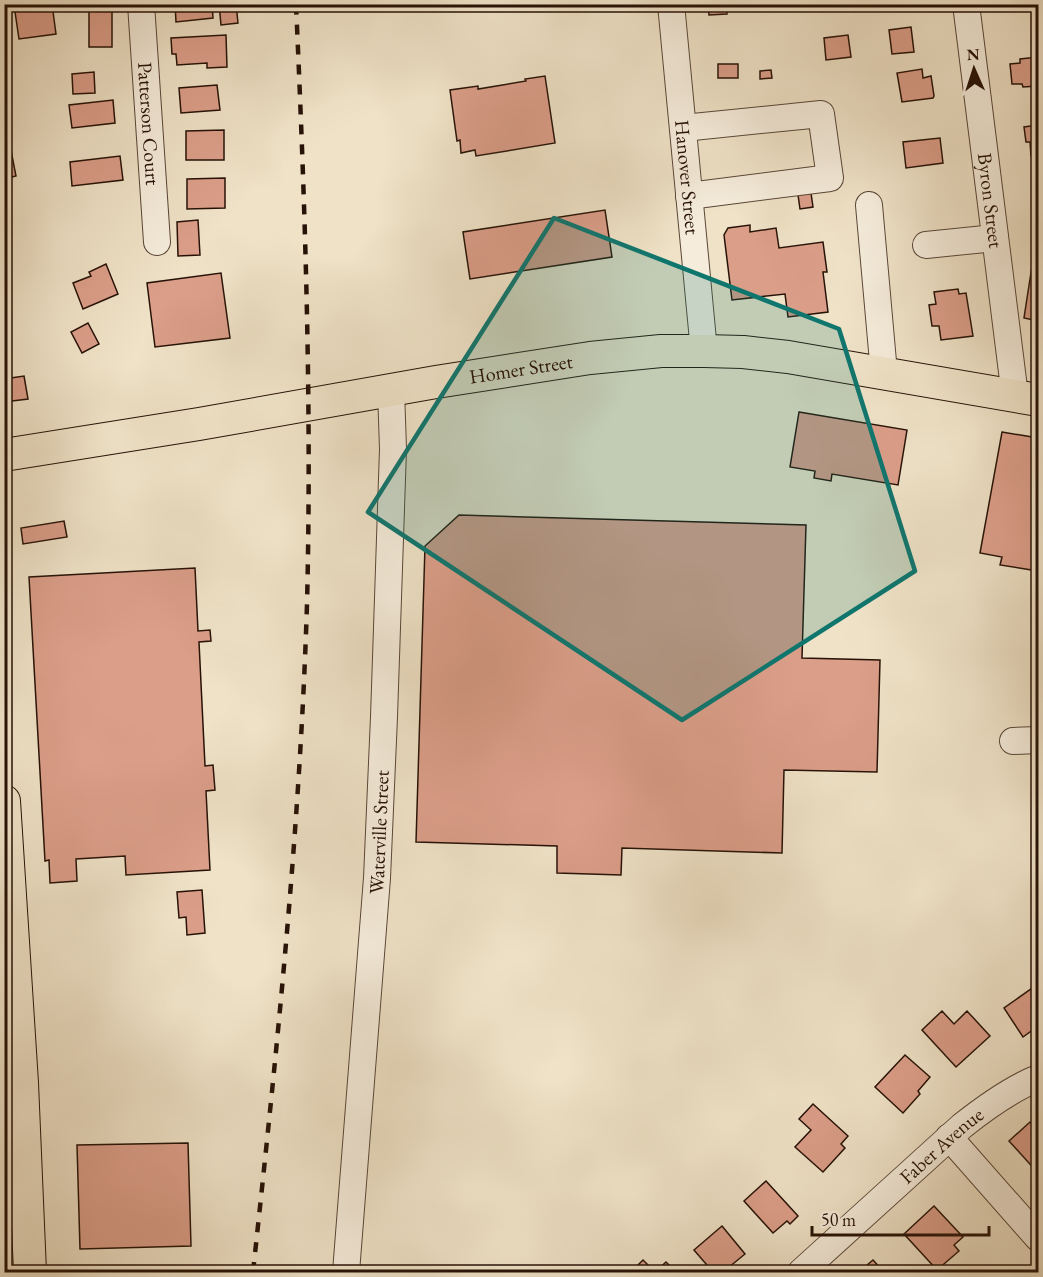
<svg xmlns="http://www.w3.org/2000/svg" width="1043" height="1277" viewBox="0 0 1043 1277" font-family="'EB Garamond',serif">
<rect width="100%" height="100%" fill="#efe2c7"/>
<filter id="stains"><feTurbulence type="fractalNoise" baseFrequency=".00333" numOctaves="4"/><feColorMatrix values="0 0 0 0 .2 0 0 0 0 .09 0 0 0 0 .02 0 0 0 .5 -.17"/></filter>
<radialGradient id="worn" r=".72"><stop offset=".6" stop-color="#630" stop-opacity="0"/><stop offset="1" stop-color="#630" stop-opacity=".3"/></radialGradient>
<g fill="#db9e89" stroke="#271207" stroke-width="1.5">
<path d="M19,4H52L56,34L19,39L14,5Z"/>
<path d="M175,4H212L213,18L176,22Z"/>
<path d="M219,4H236L238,23L221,25Z"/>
<path d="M708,4H727V14L709,15Z"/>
<rect x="89" y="5" width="23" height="42"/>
<path d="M911,27L914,52L892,54L889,30Z"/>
<path d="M226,35L227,67L207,68V63L177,65L176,54H172L171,38Z"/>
<path d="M848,35L851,57L826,60L824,38Z"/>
<path d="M1038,57V86L1023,87L1022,84H1012L1010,64L1020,63V59Z"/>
<rect x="718" y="64" width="20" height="14"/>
<path d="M922,69L923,78L931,76L934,96L933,98L902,102L897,73Z"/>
<path d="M771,70L772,78L760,79V71Z"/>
<path d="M94,72L95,93L73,94L72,74Z"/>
<path d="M545,76L555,143L476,156L475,150L461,153L460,140L457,141L450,90L478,86V89L526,81L525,79Z"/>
<path d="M217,85L220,110L181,113L179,88Z"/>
<path d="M113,100L115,123L72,128L69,105Z"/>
<path d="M4,115L16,176L4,179Z"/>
<path d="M1038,125V155L1031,156L1030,142H1026L1024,127Z"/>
<path d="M224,130V160H186V131Z"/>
<path d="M940,138L943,163L906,168L903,142Z"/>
<path d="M120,156L123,180L72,186L70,162Z"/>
<path d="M225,178V208L187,209V179Z"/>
<path d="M811,193L813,207L800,209L798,195Z"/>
<path d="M605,210L612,257L470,279L463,232Z"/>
<path d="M198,220L200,255L178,256L177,222Z"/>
<path d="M750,225V232L776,228L779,248L823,242L827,272H823L828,312L788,317L785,294L732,300L724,235L728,228Z"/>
<path d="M106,264L118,294L83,309L73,283L91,276L89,272Z"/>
<path d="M1032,266L1038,267V321L1024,318Z"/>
<path d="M221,273L230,338L155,347L147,283Z"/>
<path d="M958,289L959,294L966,293L973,336L941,340L939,326H932L929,305L936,304L934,292Z"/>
<path d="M88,323L99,344L82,353L71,332Z"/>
<path d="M24,376L28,399L4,402V379Z"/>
<path d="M799,412L907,430L898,485L832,474L831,481L814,478L815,471L790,467Z"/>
<path d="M1002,432L1038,438V571L1000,565L1002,557L980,553Z"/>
<path d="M459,515L806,525L802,658L880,660L877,772L784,770L782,853L622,848L621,875L557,873V846L416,842L425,546Z"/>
<path d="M64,521L67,537L23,544L21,528Z"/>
<path d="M195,568L198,631L210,630L211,641L199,642L205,766L213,765L215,790L206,791L210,870L126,875L125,856L76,859L77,881L50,883L49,860L45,861L29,577Z"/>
<path d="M202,890L205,933L187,935L186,917L179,918L177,892Z"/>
<path d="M1038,984V1026L1023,1037L1004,1008Z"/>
<path d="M942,1011L954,1024L967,1011L990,1036L956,1067L922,1030Z"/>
<path d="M905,1055L930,1077L918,1091L920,1094L903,1113L875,1087Z"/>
<path d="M813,1104L848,1136L841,1144L845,1148L823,1172L795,1147L811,1130L799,1119Z"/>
<path d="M1030,1122L1038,1131V1173L1009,1141Z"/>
<path d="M188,1143L191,1246L80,1249L77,1145Z"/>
<path d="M766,1181L798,1216L790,1224L787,1221L773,1233L744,1201Z"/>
<path d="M934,1206L963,1237L954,1245L959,1251L937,1270L904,1234Z"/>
<path d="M722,1226L745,1254L723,1272H713L694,1250Z"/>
<path d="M643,1260L655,1272L666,1262L676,1272H631Z"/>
<path d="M873,1260L884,1272H859Z"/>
</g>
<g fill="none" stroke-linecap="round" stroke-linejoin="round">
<g stroke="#594637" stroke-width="28">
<g id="minor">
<path id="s1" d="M141,4L157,242"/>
<path id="s2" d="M671,4L704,351"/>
<path id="s3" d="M966,4L1015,396"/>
<path d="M683,128L821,114L830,178L689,196"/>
<path d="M869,205L884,373"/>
<path d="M926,245L995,238"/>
<path d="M1013,741L1038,740"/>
<path d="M949,1137L1038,1238"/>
<path id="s4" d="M346,1272L377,878L384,717L393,449L391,390"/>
<path id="s5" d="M801,1272L962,1126C986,1107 1011,1089 1038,1078"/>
</g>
</g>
<g stroke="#271207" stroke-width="34">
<g id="major">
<path id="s6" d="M4,455L199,424L436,382L590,358L661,351H704L743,352L788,357L1038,400"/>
<path d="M4,801L22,1083L30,1272"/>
</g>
</g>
<use href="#minor" stroke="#f5ecdb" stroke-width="26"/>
<use href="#major" stroke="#efe2c7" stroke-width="32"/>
<path stroke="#271207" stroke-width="4.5" stroke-dasharray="10 10" stroke-linecap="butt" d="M253,1272C277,1050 300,828 307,604C312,404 305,204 296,4"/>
</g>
<path fill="#0f766e" fill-opacity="0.2" stroke="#0f766e" stroke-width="4.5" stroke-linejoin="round" d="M554,218L839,329L915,571L682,720L368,512Z"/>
<g text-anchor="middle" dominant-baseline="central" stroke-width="6" stroke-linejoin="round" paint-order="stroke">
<g font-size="20" fill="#271207" stroke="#f5ecdb">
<text stroke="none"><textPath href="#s1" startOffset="120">Patterson Court</textPath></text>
<text stroke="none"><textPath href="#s2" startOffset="174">Hanover Street</textPath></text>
<text stroke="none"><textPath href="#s3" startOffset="198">Byron Street</textPath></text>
<text stroke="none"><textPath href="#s6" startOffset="524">Homer Street</textPath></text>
<text stroke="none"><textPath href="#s4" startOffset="441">Waterville Street</textPath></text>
<text stroke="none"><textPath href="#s5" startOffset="189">Faber Avenue</textPath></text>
</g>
</g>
<rect width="1043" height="1277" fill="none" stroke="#efe2c7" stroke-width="24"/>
<rect x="6" y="6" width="1031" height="1265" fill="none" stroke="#271207" stroke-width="3"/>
<rect x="12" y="12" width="1019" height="1253" fill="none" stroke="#271207" stroke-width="1.5"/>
<g transform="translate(974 69) rotate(357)" stroke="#f5ecdb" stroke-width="4.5" paint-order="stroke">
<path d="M0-4.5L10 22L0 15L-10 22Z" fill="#271207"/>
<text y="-9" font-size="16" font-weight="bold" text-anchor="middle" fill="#271207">N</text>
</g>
<path d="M812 1226v9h177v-9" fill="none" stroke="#271207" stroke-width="3"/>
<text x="821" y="1226" font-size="18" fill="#271207" stroke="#f5ecdb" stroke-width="4.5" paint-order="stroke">50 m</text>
<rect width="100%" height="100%" filter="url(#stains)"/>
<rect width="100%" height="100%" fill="url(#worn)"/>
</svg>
